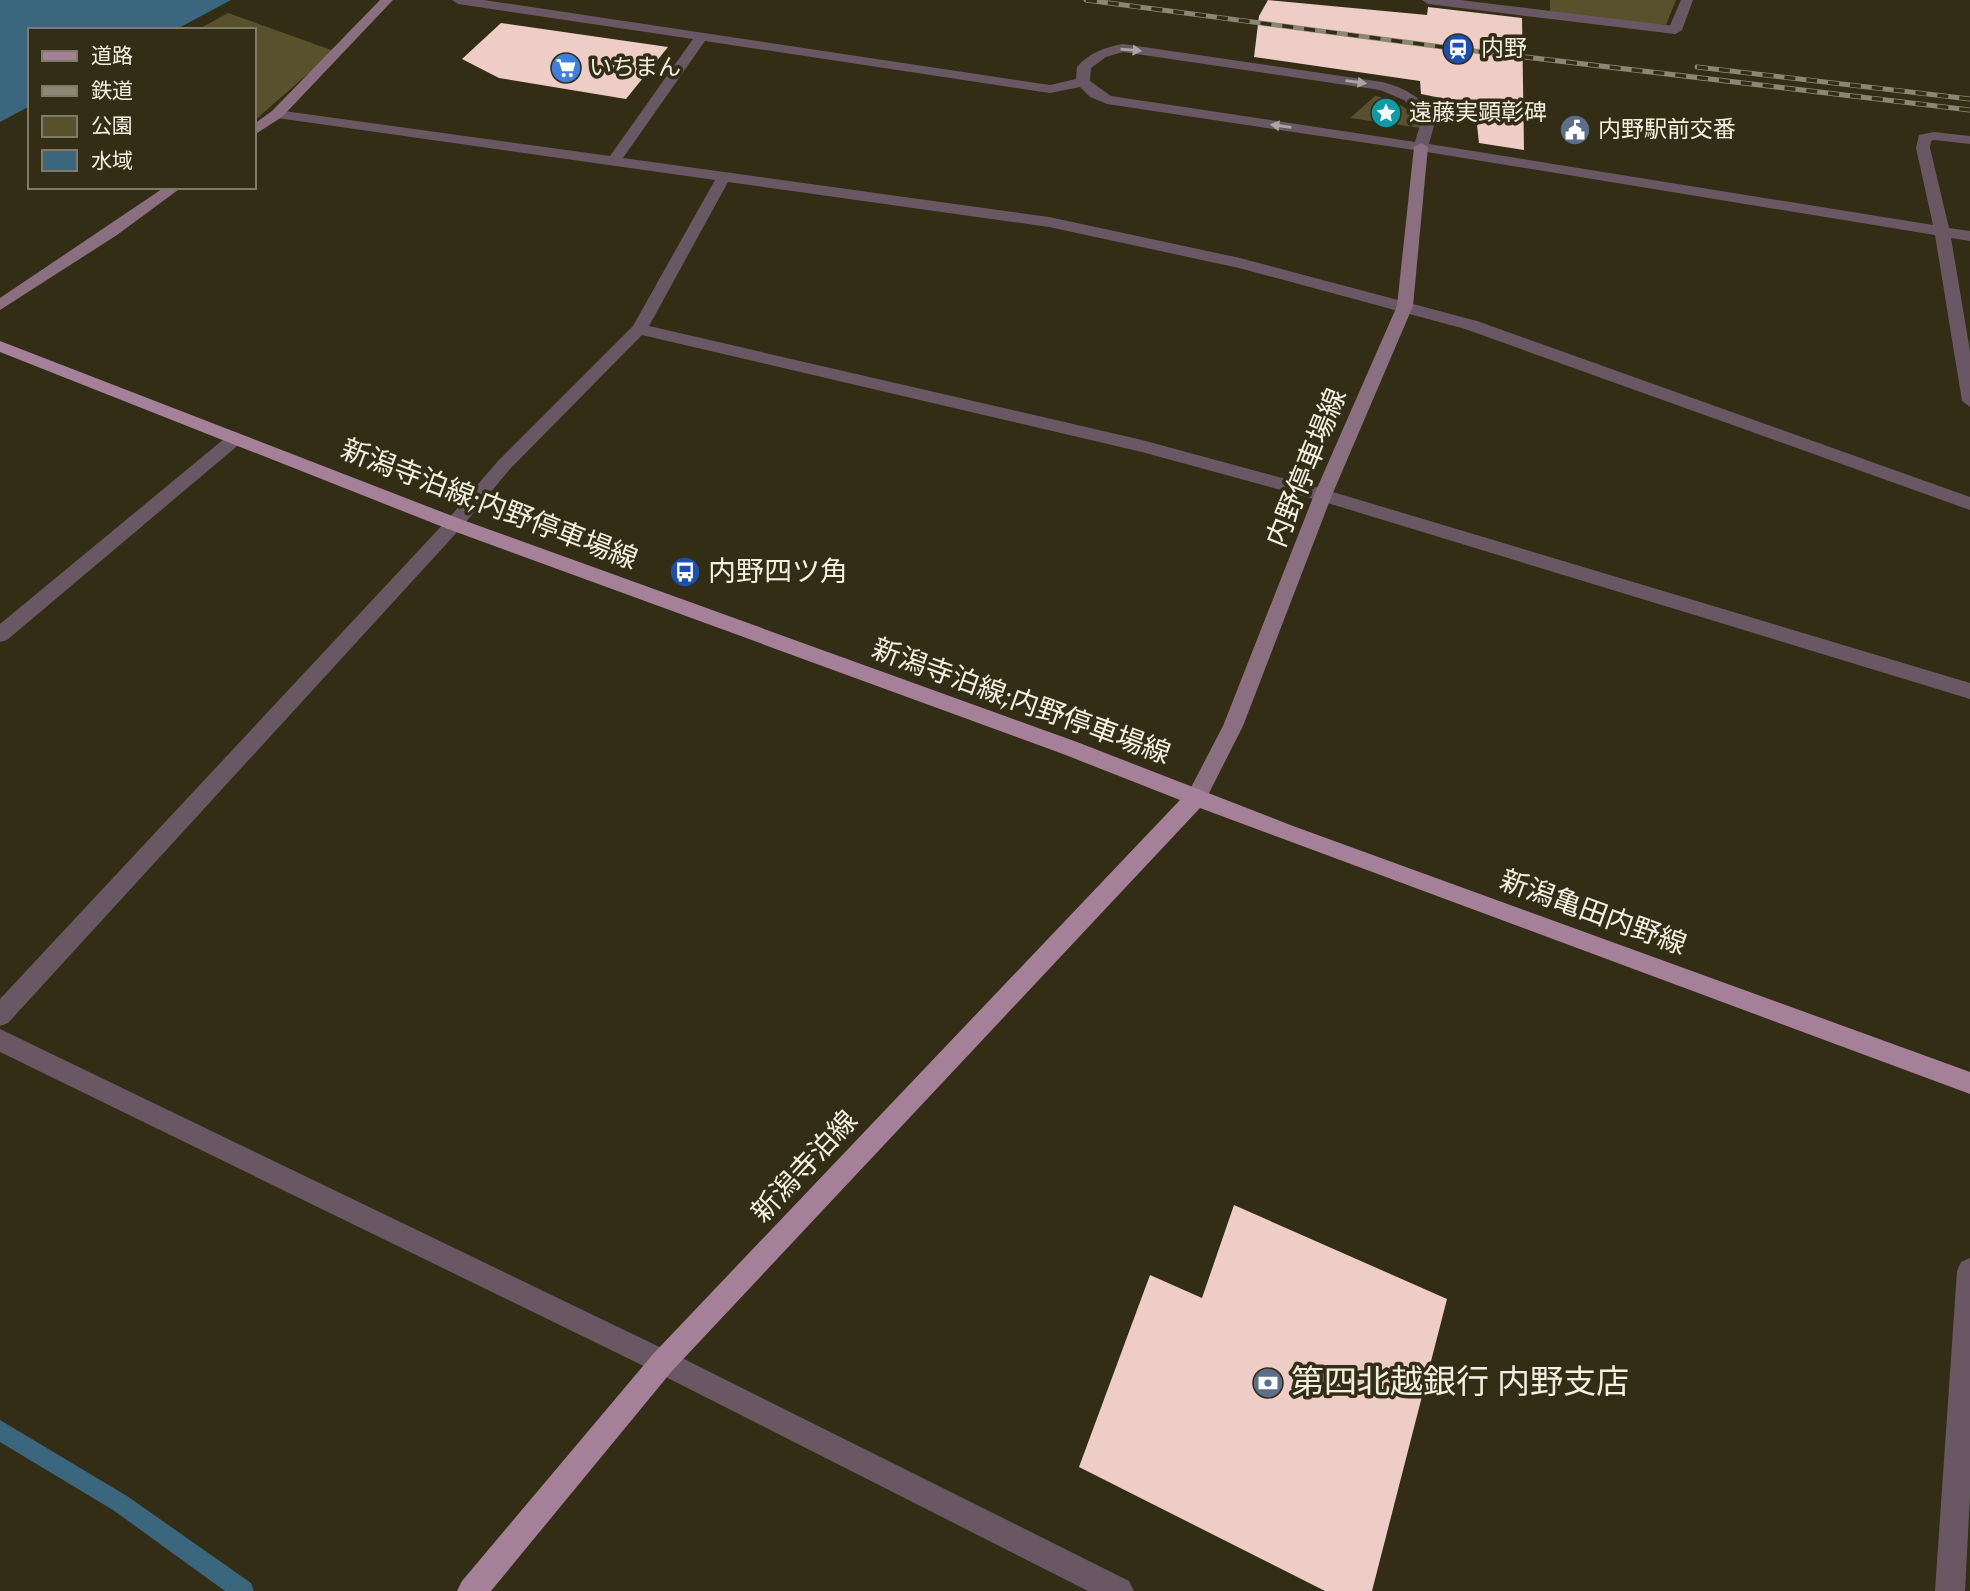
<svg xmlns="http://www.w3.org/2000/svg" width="1970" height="1591" viewBox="0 0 1970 1591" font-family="Spectral,'Noto Sans JP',serif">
<rect width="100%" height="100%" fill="#332d16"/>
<g fill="#59502c">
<path d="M1550,0H1676L1666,25L1550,14Z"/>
<path d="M228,13L334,51L254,121V30H197Z"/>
<path d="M1375,96C1394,100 1413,108 1421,128L1350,118Z"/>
</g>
<path fill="#3a667e" d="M0,0H231L175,30H30V106L0,122Z"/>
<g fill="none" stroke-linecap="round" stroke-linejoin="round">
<path fill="#3a667e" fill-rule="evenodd" d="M0,1420L127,1496L251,1583L254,1591H225L113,1510L0,1442Z"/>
</g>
<g fill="#edcdc5">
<path d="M1268,0L1427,15L1428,7L1522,18L1524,150L1479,143L1476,116L1451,100L1421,94L1420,81L1254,57L1259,16Z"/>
<path d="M501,23L668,47L626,99L499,78L462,59Z"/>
<path d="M1234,1205L1447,1299L1372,1591H1325L1079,1467L1150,1275L1202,1298Z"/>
</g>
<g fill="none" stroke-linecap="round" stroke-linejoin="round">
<path fill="#695863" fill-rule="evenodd" d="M1422,0H1460L1675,26L1682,30L1675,34L1428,4Z"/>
<g fill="#695863" fill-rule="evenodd">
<path d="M452,0H484L1050,85L1076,79L1077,67C1089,53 1105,47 1123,44L1382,82C1406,88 1422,98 1436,118L1429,144L1933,225L1916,148L1919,135L1934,132L1970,136V144L1934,140L1931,141L1930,148L1949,228L1970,231V241L1951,238L1970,351V407L1962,401L1935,235L1421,151L1107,104L1090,97L1080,87L1050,93L705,41L623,158L1049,217L1240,258L1477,321L1970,497V510L1465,329L1239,268L1049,227L728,182L649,326L1142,440L1323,489L1970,683V699L1321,501L1142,452L642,335L510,469L460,529L8,1023L0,1026V999L448,519L498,461L633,326L715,180L277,118L270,114L277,110L610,156L693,39L458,4ZM1123,52L1380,90L1404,100L1422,118L1415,142L1111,96L1090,81L1091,68L1106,57Z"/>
<path d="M1681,0H1693L1682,30L1675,34L1668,30Z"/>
<path d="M236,432L245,438L242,442L7,640L0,642V624L230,434Z"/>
<path d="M0,1029L672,1353L1129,1581L1134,1591H1088L654,1371L0,1052Z"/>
<path d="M1970,1258V1496L1965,1591H1935L1957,1271L1961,1262Z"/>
</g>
<g fill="#8a6f81" fill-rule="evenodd">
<path d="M380,0H393L282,117L254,135V124L272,111Z"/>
<path d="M1421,143L1428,147L1413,306L1332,495L1243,726L1204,803L1197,806L1190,803L1186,797L1223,726L1314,495L1397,306L1414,147Z"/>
<path d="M165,187H182L117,235L0,310V298Z"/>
</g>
<path fill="#a48199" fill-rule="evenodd" d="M0,341L460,519L1077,742L1293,826L1970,1072V1094L1200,808L672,1371L491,1591H457L462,1581L654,1353L1180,800L1063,754L448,529L0,352Z"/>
<g stroke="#8c8774" stroke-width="5">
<g id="rail">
<path d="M1086,0L1458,49L1970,110"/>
<path d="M1697,67L1970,99"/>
</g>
</g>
<use href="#rail" stroke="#332d16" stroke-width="3.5" stroke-dasharray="11" stroke-linecap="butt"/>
</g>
<defs><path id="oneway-solid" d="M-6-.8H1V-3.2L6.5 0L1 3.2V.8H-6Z" transform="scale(1.75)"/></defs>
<g fill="#aea4a2">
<use href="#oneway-solid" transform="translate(1131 50) rotate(5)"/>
<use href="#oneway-solid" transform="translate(1356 82) rotate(8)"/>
<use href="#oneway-solid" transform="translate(1281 126) rotate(-172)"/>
</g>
<defs>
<g id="station-disc" transform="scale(1.575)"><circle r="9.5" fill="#1a4fb4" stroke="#332d16"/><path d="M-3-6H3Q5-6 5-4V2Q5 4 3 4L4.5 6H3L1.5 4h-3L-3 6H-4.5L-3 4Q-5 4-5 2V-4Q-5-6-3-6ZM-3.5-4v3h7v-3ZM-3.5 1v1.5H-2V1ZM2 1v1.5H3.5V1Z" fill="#fff"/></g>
<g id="supermarket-disc" transform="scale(1.575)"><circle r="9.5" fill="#3f7fe0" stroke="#332d16"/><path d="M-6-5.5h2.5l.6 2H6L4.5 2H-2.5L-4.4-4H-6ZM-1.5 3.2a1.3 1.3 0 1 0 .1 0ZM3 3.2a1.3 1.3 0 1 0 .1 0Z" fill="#fff"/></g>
<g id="sight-disc" transform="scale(1.575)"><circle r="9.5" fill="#0f9aa8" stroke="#332d16"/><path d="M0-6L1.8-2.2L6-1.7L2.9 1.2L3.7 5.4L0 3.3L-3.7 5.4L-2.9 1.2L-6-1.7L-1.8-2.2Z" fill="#fff"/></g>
<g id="civic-disc" transform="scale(1.575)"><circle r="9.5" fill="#5c6f8a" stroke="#332d16"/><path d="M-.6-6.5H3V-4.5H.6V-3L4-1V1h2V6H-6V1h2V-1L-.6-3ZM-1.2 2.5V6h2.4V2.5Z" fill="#fff"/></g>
<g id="bus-disc" transform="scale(1.575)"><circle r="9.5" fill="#1a4fb4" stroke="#332d16"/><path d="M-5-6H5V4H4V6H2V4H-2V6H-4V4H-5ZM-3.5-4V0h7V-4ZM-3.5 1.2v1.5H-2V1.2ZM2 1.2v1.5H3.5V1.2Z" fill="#fff"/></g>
<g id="bank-disc" transform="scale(1.575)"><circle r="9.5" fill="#5c6f8a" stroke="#332d16"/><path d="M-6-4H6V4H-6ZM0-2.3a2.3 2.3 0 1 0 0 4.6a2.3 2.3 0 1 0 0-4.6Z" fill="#fff"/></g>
</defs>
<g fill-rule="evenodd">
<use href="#station-disc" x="1458" y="49"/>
<use href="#supermarket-disc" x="566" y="68"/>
<use href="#sight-disc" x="1386" y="113"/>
<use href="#civic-disc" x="1575" y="130"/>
<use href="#bus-disc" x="685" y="572"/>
<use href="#bank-disc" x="1268" y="1383"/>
</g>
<g text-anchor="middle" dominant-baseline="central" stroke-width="7" stroke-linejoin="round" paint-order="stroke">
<g font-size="23" fill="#f3f0e2" stroke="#332d16" text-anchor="start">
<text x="1481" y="49">内野</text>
<text x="589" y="68">いちまん</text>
<text x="1409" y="113">遠藤実顕彰碑</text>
<text x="1598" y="130">内野駅前交番</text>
</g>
<g font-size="28" fill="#f3f0e2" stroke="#332d16">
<text transform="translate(1307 468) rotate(-68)">内野停車場線</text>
<text transform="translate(489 505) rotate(21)">新潟寺泊線;内野停車場線</text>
<text transform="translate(1021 702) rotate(20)">新潟寺泊線;内野停車場線</text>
<text transform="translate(1593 913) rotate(20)">新潟亀田内野線</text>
<text transform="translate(805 1167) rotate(-47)">新潟寺泊線</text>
</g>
<g font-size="28" fill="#f3f0e2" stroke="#332d16" text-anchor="start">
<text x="708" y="572">内野四ツ角</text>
</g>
<g font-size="33" fill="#f3f0e2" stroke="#332d16" text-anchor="start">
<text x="1291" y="1383">第四北越銀行 内野支店</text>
</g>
</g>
<rect x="28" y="28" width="228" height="161" fill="#332d16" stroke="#807b68" stroke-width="2"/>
<rect x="42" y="51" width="35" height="10" fill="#a48199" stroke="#807b68" stroke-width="2"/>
<text x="91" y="63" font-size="21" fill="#f3f0e2">道路</text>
<rect x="42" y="86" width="35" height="10" fill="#8c8774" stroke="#807b68" stroke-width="2"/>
<text x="91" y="98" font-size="21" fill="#f3f0e2">鉄道</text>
<rect x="42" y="116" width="35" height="21" fill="#59502c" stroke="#807b68" stroke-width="2"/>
<text x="91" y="133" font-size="21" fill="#f3f0e2">公園</text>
<rect x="42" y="150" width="35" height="21" fill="#3a667e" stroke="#807b68" stroke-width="2"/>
<text x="91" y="168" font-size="21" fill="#f3f0e2">水域</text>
</svg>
